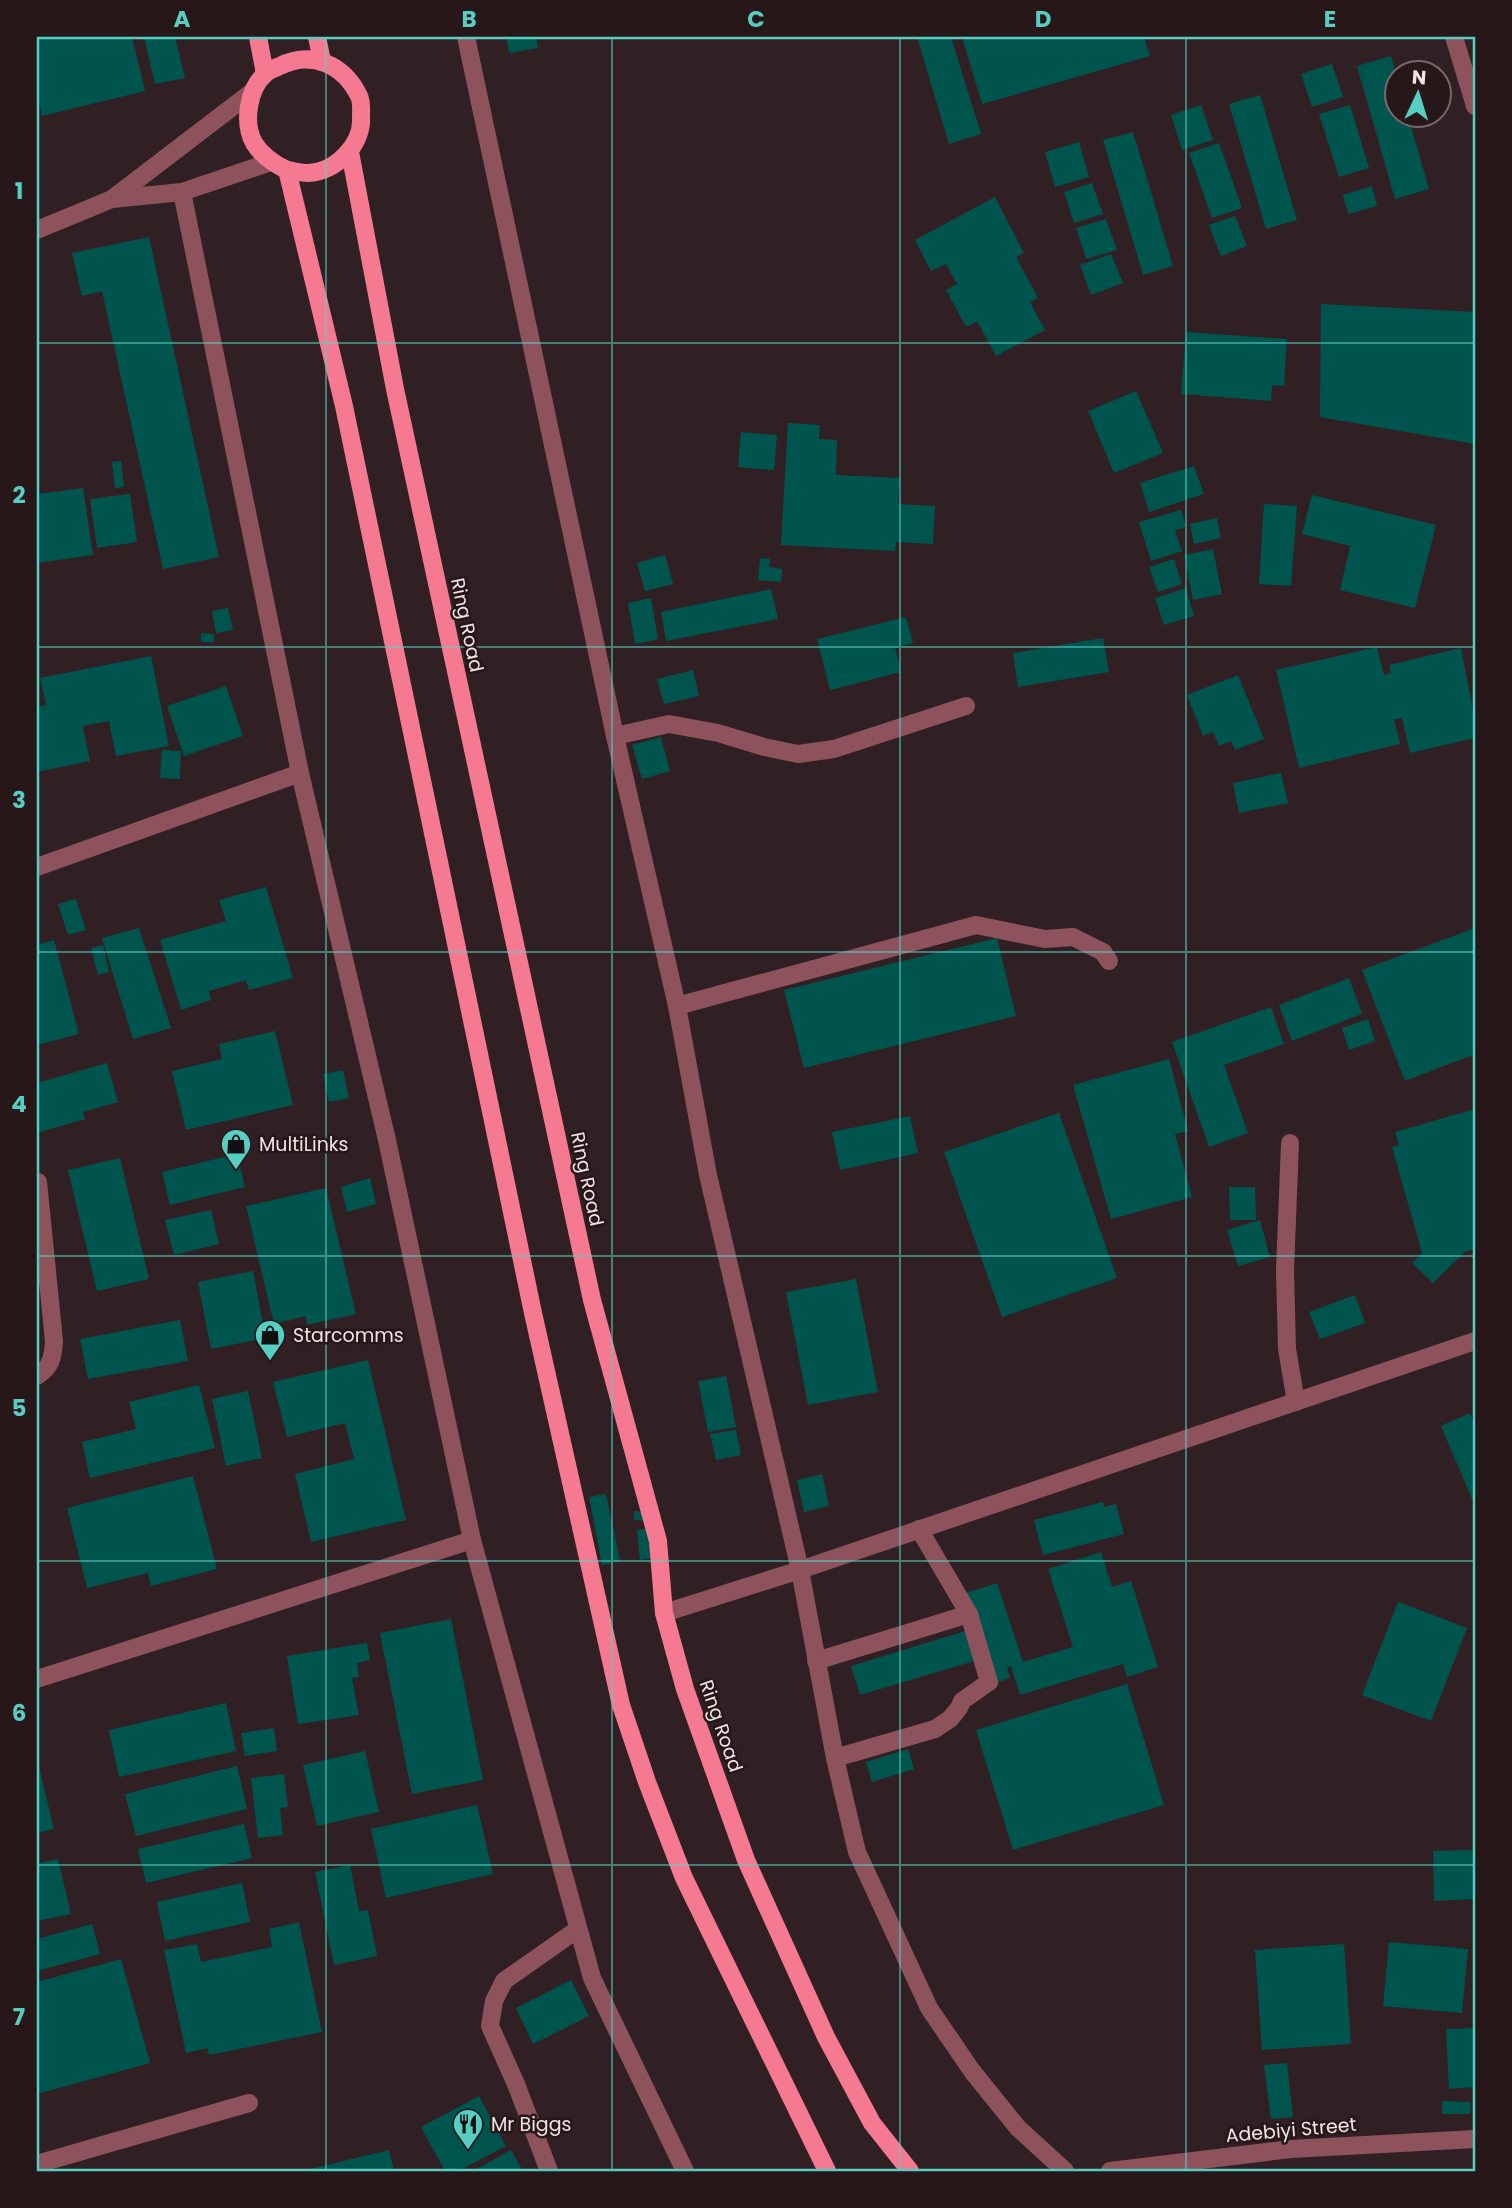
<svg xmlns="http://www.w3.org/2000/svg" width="1512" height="2208" viewBox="0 0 1512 2208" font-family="Poppins,sans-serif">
<rect width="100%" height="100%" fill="#312023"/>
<g fill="#00544e">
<path d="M37,37H132L145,91L42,116L37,93Z"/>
<path d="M144,37H175L185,78L155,84Z"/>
<path d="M506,37H536L538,48L509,53Z"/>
<path d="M917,37H951L981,134L949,144Z"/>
<path d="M962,37H1144L1150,56L982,104Z"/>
<path d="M1391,56L1396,75V116H1408L1429,189L1395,199L1357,66Z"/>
<path d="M1332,64L1343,97L1312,107L1301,74Z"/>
<path d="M1260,95L1297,220L1266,229L1229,104Z"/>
<path d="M1201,105L1213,140L1182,150L1171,115Z"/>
<path d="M1350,105L1369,168L1339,177L1319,114Z"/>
<path d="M1133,132L1173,266L1143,275L1103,140Z"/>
<path d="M1079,142L1089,177L1055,187L1045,152Z"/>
<path d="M1219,143L1242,208L1212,218L1189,153Z"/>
<path d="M1092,183L1103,214L1074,223L1064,192Z"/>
<path d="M1372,186L1377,206L1348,214L1343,195Z"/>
<path d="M995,197L1024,253L1016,257L1038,298L1030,302L1045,330L996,356L977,321L966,327L946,290L957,284L946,264L931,271L915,240Z"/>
<path d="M1235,216L1247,246L1221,256L1209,225Z"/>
<path d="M1106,219L1117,250L1086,259L1076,228Z"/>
<path d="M149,237L219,557L163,569L102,291L82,296L72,253Z"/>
<path d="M1111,254L1123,283L1091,295L1080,265Z"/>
<path d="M1321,304L1475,312V444L1320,417Z"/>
<path d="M1186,332L1287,339L1284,386L1272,385L1271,401L1181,394Z"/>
<path d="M1136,391L1163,453L1114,473L1088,411Z"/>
<path d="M788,423L820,425L819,439L837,440L836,475L900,478L898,504L935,506L933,544L896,542L895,551L781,545Z"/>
<path d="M741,432L777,435L774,470L738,467Z"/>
<path d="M121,461L124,487L115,488L112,462Z"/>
<path d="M1194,466L1204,494L1149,512L1140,483Z"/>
<path d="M83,488L93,555L37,563V494Z"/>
<path d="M130,494L137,542L97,548L90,499Z"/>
<path d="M1312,495L1436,525L1415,608L1340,590L1350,546L1302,534Z"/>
<path d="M1264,504L1297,506L1291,586L1259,584Z"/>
<path d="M1181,510L1186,527L1175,530L1182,551L1151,561L1139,522Z"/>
<path d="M1217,518L1221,538L1194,544L1190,524Z"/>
<path d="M1213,549L1222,594L1193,600L1184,555Z"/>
<path d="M665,555L673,584L645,591L637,563Z"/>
<path d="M760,558L770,559L769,567L782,569L781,582L758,580Z"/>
<path d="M1174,559L1182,584L1158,592L1149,567Z"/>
<path d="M1186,588L1194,616L1164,625L1155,598Z"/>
<path d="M771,589L778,619L666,641L661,612Z"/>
<path d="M651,598L658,639L635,644L628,603Z"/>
<path d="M228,608L233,630L216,633L212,611Z"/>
<path d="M906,617L913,643L895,648L901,672L830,690L817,639Z"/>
<path d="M201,633L214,634V642H201Z"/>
<path d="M1103,638L1109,672L1018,687L1013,653Z"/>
<path d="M1377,647L1384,675L1391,673L1389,665L1461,648L1475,721V738L1410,753L1402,718L1394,719L1400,744L1299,768L1276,670Z"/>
<path d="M151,656L169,746L116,756L109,721L83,726L90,761L37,772V707L46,705L40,678Z"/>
<path d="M693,670L699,696L664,704L657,679Z"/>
<path d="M1238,675L1264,739L1235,750L1231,741L1219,746L1213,732L1203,736L1187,695Z"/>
<path d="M226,686L243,736L184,756L167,706Z"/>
<path d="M661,737L670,771L642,779L632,745Z"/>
<path d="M162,750L181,751L180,779L160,778Z"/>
<path d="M1281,773L1288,803L1239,813L1233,783Z"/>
<path d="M266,887L293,978L249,990L246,980L209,991L211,1000L181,1010L160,940L226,921L219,900Z"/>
<path d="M76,899L86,930L68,935L58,904Z"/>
<path d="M139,928L171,1028L133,1039L102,938Z"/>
<path d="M1475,928V1054L1405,1081L1362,970Z"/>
<path d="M997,938L1016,1016L804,1068L784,990Z"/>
<path d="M54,940L79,1034L37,1045V945Z"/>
<path d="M103,945L109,972L98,975L91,948Z"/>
<path d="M1349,978L1362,1014L1292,1041L1279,1005Z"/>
<path d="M1271,1007L1284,1044L1224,1065L1248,1133L1209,1147L1172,1042Z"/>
<path d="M1368,1019L1375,1041L1349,1050L1342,1028Z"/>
<path d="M275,1031L293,1105L186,1130L172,1071L222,1059L219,1044Z"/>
<path d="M1169,1059L1188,1131L1175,1134L1192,1197L1111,1219L1073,1085Z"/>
<path d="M107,1063L118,1102L83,1112L85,1119L37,1133V1083Z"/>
<path d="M343,1070L349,1098L329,1102L323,1074Z"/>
<path d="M1475,1109V1249L1465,1252L1433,1283L1412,1263L1422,1253L1392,1147L1399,1145L1395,1132Z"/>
<path d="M1059,1113L1117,1278L1002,1317L944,1152Z"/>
<path d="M910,1116L918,1153L840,1170L832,1132Z"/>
<path d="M237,1154L245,1187L170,1205L162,1172Z"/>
<path d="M120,1158L149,1279L97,1291L68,1170Z"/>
<path d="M370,1178L376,1204L347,1212L341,1187Z"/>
<path d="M1229,1187H1255L1256,1220H1230Z"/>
<path d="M326,1188L356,1314L307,1325L305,1316L274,1324L246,1206Z"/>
<path d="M211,1210L219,1244L174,1255L165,1220Z"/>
<path d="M1260,1220L1270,1257L1238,1266L1227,1230Z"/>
<path d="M253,1271L266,1338L211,1349L198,1282Z"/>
<path d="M856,1279L878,1392L808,1405L786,1292Z"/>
<path d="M1355,1295L1365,1323L1320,1339L1309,1312Z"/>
<path d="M180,1320L188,1361L88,1379L80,1339Z"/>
<path d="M368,1360L406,1520L311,1542L295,1474L354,1459L345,1423L287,1437L273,1382Z"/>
<path d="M726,1376L736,1427L708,1432L698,1381Z"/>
<path d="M199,1385L215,1448L90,1478L82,1442L136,1429L129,1402Z"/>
<path d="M248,1391L262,1458L226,1466L212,1399Z"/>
<path d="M1470,1413L1475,1426V1506L1441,1426Z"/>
<path d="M736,1430L741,1455L716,1460L710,1434Z"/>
<path d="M822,1474L829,1506L804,1512L797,1480Z"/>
<path d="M193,1476L217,1569L151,1586L148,1573L87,1588L67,1508Z"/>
<path d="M606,1494L620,1561L602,1565L589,1497Z"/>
<path d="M1103,1502L1104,1507L1116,1504L1124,1534L1043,1555L1034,1520Z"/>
<path d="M634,1511L646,1512V1521L634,1520Z"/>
<path d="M650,1528L653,1558L640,1560L637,1530Z"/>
<path d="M1101,1552L1112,1587L1131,1581L1158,1667L1127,1677L1123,1664L1020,1695L1011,1666L1007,1667L1010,1678L992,1684L963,1594L997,1583L1023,1662L1073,1647L1048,1569Z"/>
<path d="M1398,1602L1467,1628L1431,1721L1362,1695Z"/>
<path d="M451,1619L483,1780L412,1794L380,1633Z"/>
<path d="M972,1629L981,1659L860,1695L851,1666Z"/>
<path d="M367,1643L370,1660L357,1663L359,1677L352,1678L359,1715L298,1724L287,1656Z"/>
<path d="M1127,1684L1164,1805L1013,1850L976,1730Z"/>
<path d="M226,1703L236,1751L119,1777L109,1730Z"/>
<path d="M274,1728L277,1751L245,1756L241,1733Z"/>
<path d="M908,1749L914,1769L872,1782L866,1762Z"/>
<path d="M365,1751L379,1812L317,1826L303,1765Z"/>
<path d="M38,1763L54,1829L37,1833V1764Z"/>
<path d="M237,1766L247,1809L136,1836L125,1794Z"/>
<path d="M284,1774L288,1807L280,1808L283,1835L258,1838L251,1778Z"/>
<path d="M477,1805L493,1874L386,1898L371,1829Z"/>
<path d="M244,1824L252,1858L146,1883L138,1849Z"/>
<path d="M1475,1850V1899L1434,1901L1433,1851Z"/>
<path d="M58,1859L71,1914L37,1921V1863Z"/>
<path d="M350,1865L359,1911L368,1910L377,1956L334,1965L315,1872Z"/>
<path d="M242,1883L250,1922L165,1941L157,1902Z"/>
<path d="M299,1922L322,2032L209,2055L207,2048L186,2053L164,1950L197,1944L201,1962L272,1947L269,1929Z"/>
<path d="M92,1924L100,1954L37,1971V1939Z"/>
<path d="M1389,1942L1468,1949L1462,2013L1383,2006Z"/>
<path d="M1344,1944L1351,2044L1262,2050L1255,1950Z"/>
<path d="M121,1959L150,2063L37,2094V1982Z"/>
<path d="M571,1980L589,2016L533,2044L516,2008Z"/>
<path d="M1475,2028V2087L1449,2089L1446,2029Z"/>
<path d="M1287,2063L1293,2117L1271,2119L1264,2065Z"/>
<path d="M479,2096L506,2146L458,2171H445L421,2127Z"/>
<path d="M1442,2101L1471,2102L1470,2114H1442Z"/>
<path d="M389,2150L394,2171H306V2170Z"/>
<path d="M511,2150L523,2171H473Z"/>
</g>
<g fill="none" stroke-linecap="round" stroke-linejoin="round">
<g stroke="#8d525c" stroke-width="18">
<path d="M466,37L615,736L677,1006L708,1175L800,1570L835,1758L857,1852L929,2008L972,2071L1018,2128L1065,2171"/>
<path d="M1454,37L1475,106"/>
<path d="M182,192L300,773L387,1140L472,1540L592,1978L685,2171"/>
<path d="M112,199L182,192L271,162"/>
<path d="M37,230L112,199L252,92"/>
<path d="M615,736L669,724L718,733L764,747L798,754L834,749L966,706"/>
<path d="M37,867L300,773"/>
<path d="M677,1006L976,925L1045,939L1073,937L1103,952L1109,961"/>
<path d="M1290,1143L1285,1270L1287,1349L1296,1402"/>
<path d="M37,1376C51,1367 53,1358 54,1341L38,1182"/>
<path d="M664,1613L800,1570L1475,1341"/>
<path d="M816,1661L969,1614"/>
<path d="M37,1679L472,1540"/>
<path d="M835,1758L935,1729L950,1719L959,1708L962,1701L989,1682L969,1614L919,1529"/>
<path d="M37,2164L249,2103"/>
<path d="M549,2171L516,2084L490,2026L494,2001L504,1981L578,1929"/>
<path d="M1110,2171L1291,2149L1475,2139"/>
</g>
<g stroke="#f57a91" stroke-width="18">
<path d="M258,37L265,74"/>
<path d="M317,37L322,61"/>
<path d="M350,152L395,389L592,1300L658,1541L664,1613L685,1689L746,1860L826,2037L872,2123L910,2171"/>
<path d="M287,170C294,171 301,173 308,173C336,172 363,144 361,117C361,110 362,102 359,96C344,65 312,50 280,66C275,68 269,70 265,74C248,89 243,123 254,143C262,156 274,164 287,170L344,406L533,1313L621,1705L647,1782L684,1878L827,2171"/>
</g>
</g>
<path fill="none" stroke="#57cec2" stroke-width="2" stroke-opacity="0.55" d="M326,37V2171M612,37V2171M900,37V2171M1186,37V2171M37,343H1475M37,647H1475M37,952H1475M37,1256H1475M37,1561H1475M37,1865H1475"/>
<defs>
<g id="shop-pin" transform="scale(1.575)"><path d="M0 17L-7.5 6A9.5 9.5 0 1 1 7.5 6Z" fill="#57cec2" stroke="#271719"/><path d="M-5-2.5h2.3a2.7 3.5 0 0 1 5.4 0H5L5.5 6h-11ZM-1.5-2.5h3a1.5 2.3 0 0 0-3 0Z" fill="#111"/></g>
<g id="restaurant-pin" transform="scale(1.575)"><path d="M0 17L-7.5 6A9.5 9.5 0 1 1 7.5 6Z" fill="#57cec2" stroke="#271719"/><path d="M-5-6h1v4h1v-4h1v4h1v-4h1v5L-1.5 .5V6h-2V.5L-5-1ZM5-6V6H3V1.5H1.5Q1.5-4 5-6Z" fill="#111"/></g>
</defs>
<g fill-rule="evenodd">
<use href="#shop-pin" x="236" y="1144"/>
<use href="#shop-pin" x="270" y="1335"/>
<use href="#restaurant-pin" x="468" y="2124"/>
</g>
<g text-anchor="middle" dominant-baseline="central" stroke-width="5" stroke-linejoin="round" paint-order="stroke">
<g font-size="19" fill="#f0e4e5" stroke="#271719">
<text transform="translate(467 625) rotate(78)">Ring Road</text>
<text transform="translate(587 1179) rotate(78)">Ring Road</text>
<text transform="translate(721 1726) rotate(71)">Ring Road</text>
<text transform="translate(1291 2130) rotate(-5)">Adebiyi Street</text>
</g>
<g font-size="19" fill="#f0e4e5" stroke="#271719" text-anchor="start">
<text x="259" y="1144">MultiLinks</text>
<text x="293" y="1335">Starcomms</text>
<text x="491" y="2124">Mr Biggs</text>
</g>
</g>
<rect width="1512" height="2208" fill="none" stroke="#271719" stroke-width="77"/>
<g transform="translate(1418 94) rotate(4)"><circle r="33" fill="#271719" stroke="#77696b" stroke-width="2"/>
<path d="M0-5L12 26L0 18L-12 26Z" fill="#57cec2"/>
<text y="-10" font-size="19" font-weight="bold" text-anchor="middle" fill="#f0e4e5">N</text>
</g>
<rect x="38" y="38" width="1436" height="2132" fill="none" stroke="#57cec2" stroke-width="2.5"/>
<g font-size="23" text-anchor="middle" font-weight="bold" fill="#57cec2">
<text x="182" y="27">A</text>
<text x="469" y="27">B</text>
<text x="756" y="27">C</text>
<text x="1043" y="27">D</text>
<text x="1330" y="27">E</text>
<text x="19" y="199">1</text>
<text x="19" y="503">2</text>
<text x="19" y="808">3</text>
<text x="19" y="1112">4</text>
<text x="19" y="1416">5</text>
<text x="19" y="1721">6</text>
<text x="19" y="2025">7</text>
</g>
</svg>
